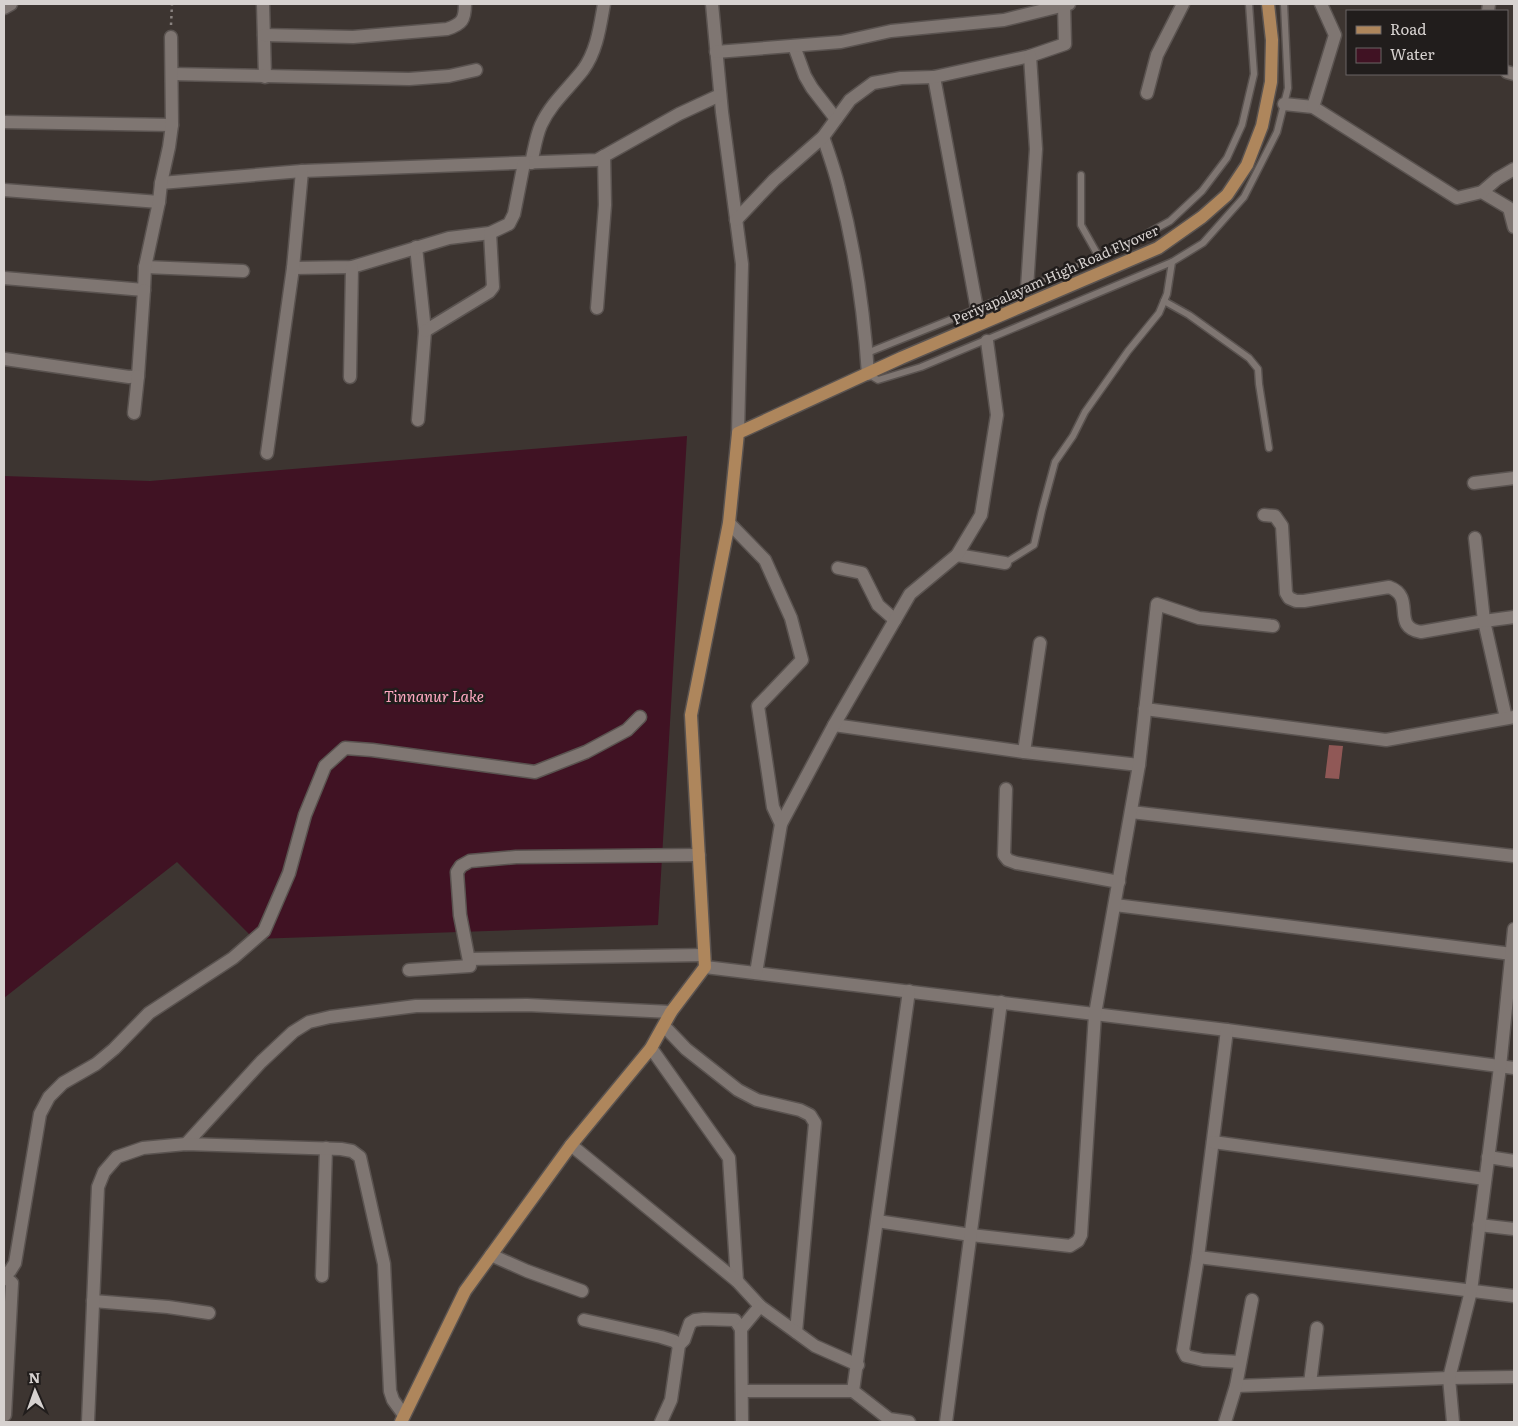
<svg xmlns="http://www.w3.org/2000/svg" width="1518" height="1426" viewBox="0 0 1518 1426" font-family="Literata,serif">
<rect width="100%" height="100%" fill="#3d3531"/>
<path fill="#401223" d="M687,436L658,925L254,939L177,862L4,998V476L150,481Z"/>
<path fill="#905856" d="M1329,745L1343,746L1339,779L1325,778Z"/>
<g fill="none" stroke-linecap="round" stroke-linejoin="round">
<g stroke="#5a5350" stroke-width="9">
<g id="lane">
<path d="M1081,175V225L1099,257"/>
<path d="M1164,301L1189,315L1249,358L1258,369L1259,384L1269,448"/>
<path d="M867,353L977,309L1121,248L1170,221L1202,191L1227,158L1242,125L1254,74L1249,4"/>
<path d="M868,374L878,380L921,367L1172,262L1203,243L1244,197L1277,132L1288,88L1284,4"/>
<path d="M1005,563L1034,545L1042,510L1055,462L1073,436L1085,412L1128,351L1159,313L1167,294L1172,262"/>
</g>
</g>
<g stroke="#5a5350" stroke-width="15">
<g id="street">
<path d="M263,4L265,77"/>
<path d="M712,4L722,112L742,264L738,433"/>
<path d="M4,8L11,4"/>
<path d="M1488,11L1489,4"/>
<path d="M264,35L353,37L447,29C462,24 465,20 465,4"/>
<path d="M794,46L805,76L812,88L836,119"/>
<path d="M716,52L841,42L891,31L1004,20L1069,4"/>
<path d="M1507,72L1514,74"/>
<path d="M172,74L409,79L449,76L476,70"/>
<path d="M934,77L977,309"/>
<path d="M1147,93L1157,55L1183,4"/>
<path d="M1284,104L1313,107L1457,198L1482,192L1509,208L1514,227"/>
<path d="M1313,107L1335,35L1321,4"/>
<path d="M4,122L172,125"/>
<path d="M823,137C829,154 835,171 839,188C855,249 864,311 868,374"/>
<path d="M531,163C534,151 536,136 541,125C551,103 569,88 583,70C597,51 600,26 604,4"/>
<path d="M161,183L302,171L597,160L679,114L720,95"/>
<path d="M4,190L159,202"/>
<path d="M1482,192L1497,179L1514,169"/>
<path d="M736,220L774,180L823,137L850,100L873,83L901,78L934,77L1030,56L1065,44L1064,5"/>
<path d="M416,247L425,331L418,420"/>
<path d="M145,267L243,271"/>
<path d="M293,268L352,267L449,238L490,233L509,224L514,214L524,163"/>
<path d="M4,278L144,290L145,267L159,202L161,183L169,147L172,125L171,37"/>
<path d="M1027,288L1036,149L1030,56"/>
<path d="M597,308L605,205L604,156"/>
<path d="M425,331L489,292L493,287L490,233"/>
<path d="M5,359L129,377L138,376L144,290"/>
<path d="M350,377L352,267"/>
<path d="M134,413L138,376"/>
<path d="M267,453L293,268L302,171"/>
<path d="M1474,483L1514,478"/>
<path d="M1264,515L1275,516L1282,526L1286,593L1289,598L1296,601H1304L1389,587C1417,597 1390,627 1421,632L1484,621L1506,718"/>
<path d="M729,523L765,560L791,618L802,660L758,706L773,807L781,824"/>
<path d="M1475,538L1484,621L1514,617"/>
<path d="M957,555L1005,563"/>
<path d="M838,568L862,573L878,605L895,620"/>
<path d="M1145,709L1386,740L1514,717"/>
<path d="M834,725L1024,752L1139,765"/>
<path d="M1024,752L1040,643"/>
<path d="M1006,789L1004,855L1008,860L1016,863L1119,882"/>
<path d="M1131,812L1514,856"/>
<path d="M1115,905L1512,954"/>
<path d="M469,959L704,955"/>
<path d="M705,967L1227,1030L1514,1068"/>
<path d="M409,970L470,966L460,915L457,872L461,866L470,861L516,857L699,855"/>
<path d="M756,973L781,824L834,725L910,594L957,555L981,515L997,415L987,341"/>
<path d="M664,1026L686,1049L738,1090L757,1100L800,1110L810,1115L815,1123L796,1332"/>
<path d="M1227,1030L1198,1257L1183,1350L1186,1356L1203,1360L1240,1362"/>
<path d="M651,1048L729,1158L737,1281"/>
<path d="M1213,1142L1485,1179"/>
<path d="M186,1144L261,1062L293,1032L309,1022L330,1017L416,1006L527,1005L671,1012"/>
<path d="M571,1145L737,1281L760,1306L815,1346L858,1365"/>
<path d="M1488,1157L1514,1161"/>
<path d="M877,1221L971,1235L1070,1246L1078,1241L1081,1235L1095,1014L1139,765L1157,604L1199,618L1273,626"/>
<path d="M1479,1225L1514,1229"/>
<path d="M491,1255L527,1271L582,1291"/>
<path d="M1198,1257L1514,1296"/>
<path d="M4,1274L10,1271L15,1263L40,1114L49,1097L63,1083L96,1064L114,1049L149,1013L233,958L264,931L289,873L305,815L325,766L345,748L372,750L535,772L586,752L627,730L640,717"/>
<path d="M4,1276L12,1283L5,1415"/>
<path d="M322,1276L326,1148"/>
<path d="M93,1301L168,1307L209,1313"/>
<path d="M584,1320L661,1337L674,1341L679,1345"/>
<path d="M1310,1383L1317,1328"/>
<path d="M1236,1386L1449,1378L1514,1377"/>
<path d="M742,1391H853"/>
<path d="M88,1422L98,1187L104,1172L117,1157L143,1148L186,1144L341,1149L352,1151L360,1157L384,1264L390,1391L393,1400L404,1415"/>
<path d="M661,1422L671,1400L679,1345L684,1340L690,1323L695,1320L704,1319L735,1320L741,1329"/>
<path d="M742,1422L741,1329L760,1306"/>
<path d="M909,1422L889,1419L853,1391L909,991"/>
<path d="M946,1422L1001,1002"/>
<path d="M1225,1422L1236,1386L1252,1300"/>
<path d="M1453,1422L1449,1378L1471,1291L1500,1067L1514,929"/>
</g>
</g>
<g stroke="#5a5350" stroke-width="15">
<path id="primary" d="M401,1422L465,1291L571,1145L651,1048L671,1012L705,967L691,715L729,523L738,433L901,358L1158,248L1202,217L1227,195L1247,165L1262,126L1271,82L1272,40L1268,4"/>
</g>
<path stroke="#8a8380" stroke-width="2.5" stroke-dasharray="2.5 4" stroke-linecap="butt" d="M171,25L172,4"/>
<use href="#lane" stroke="#7f7672" stroke-width="6"/>
<use href="#street" stroke="#7f7672" stroke-width="12"/>
<use href="#primary" stroke="#ae865c" stroke-width="12"/>
</g>
<g text-anchor="middle" dominant-baseline="central" stroke-width="5" stroke-linejoin="round" paint-order="stroke">
<g font-size="14" fill="#d7d2d0" stroke="#211d1c">
<text transform="translate(1055 274) rotate(-24)">Periyapalayam High Road Flyover</text>
</g>
<g font-size="15" font-style="italic" fill="#ffa9c2" stroke="#211d1c">
<text x="434" y="695">Tinnanur Lake</text>
</g>
</g>
<rect width="1518" height="1426" fill="none" stroke="#d7d2d0" stroke-width="10"/>
<rect x="1346" y="10" width="162" height="65" fill="#211d1c" stroke="#6a6564"/>
<rect x="1356" y="26" width="25" height="8" fill="#ae865c" stroke="#6a6564"/>
<text x="1390" y="35" font-size="15" fill="#d7d2d0">Road</text>
<rect x="1356" y="48" width="25" height="15" fill="#401223" stroke="#6a6564"/>
<text x="1390" y="60" font-size="15" fill="#d7d2d0">Water</text>
<g transform="translate(35 1391) rotate(358)" stroke="#211d1c" stroke-width="4" paint-order="stroke">
<path d="M0-4L9 19L0 12L-9 19Z" fill="#d7d2d0"/>
<text y="-8" font-size="14" font-weight="bold" text-anchor="middle" fill="#d7d2d0">N</text>
</g>
</svg>
